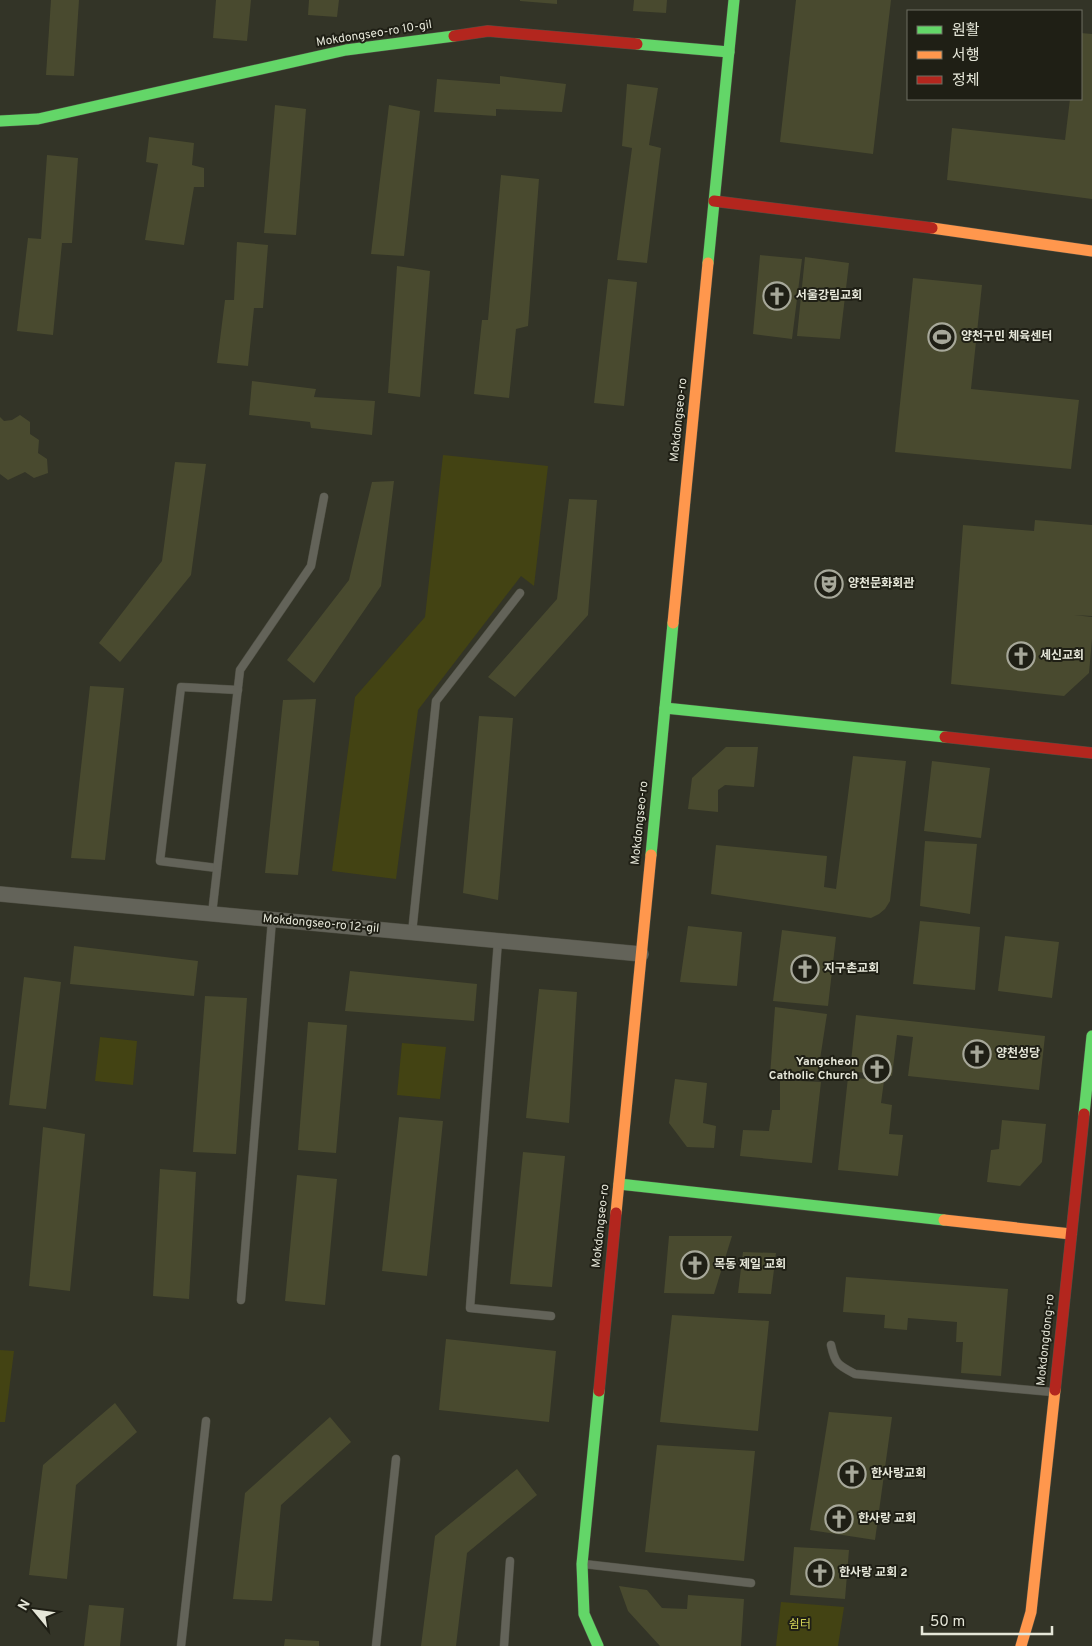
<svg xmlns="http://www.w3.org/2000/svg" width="1092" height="1646" viewBox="0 0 1092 1646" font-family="Overpass,'Noto Sans KR',sans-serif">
<rect width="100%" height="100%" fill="#333427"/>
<g fill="#434313">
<path d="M443,455L548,466L534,586L521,576L418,710L396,879L332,871L355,697L425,617Z"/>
<path d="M100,1037L137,1041L133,1085L95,1081Z"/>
<path d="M402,1043L446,1047L440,1099L397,1095Z"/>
<path d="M0,1350L14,1351L5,1422H0Z"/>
<path d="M781,1602L844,1607L838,1646H776Z"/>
</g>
<g fill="#494a2f">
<path d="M51,0H79L74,76L46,75Z"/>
<path d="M216,0H251L247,41L213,38Z"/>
<path d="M309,0H339L337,17L308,15Z"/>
<path d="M520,0H557V4L520,1Z"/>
<path d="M634,0H667L666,13L633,11Z"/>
<path d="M796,0H891L873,154L780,142Z"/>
<path d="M1081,33L1092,34V199L947,180L952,128L1065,140L1070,99H1081Z"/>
<path d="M500,76L566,84L562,112L496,109V116L434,112L437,79L500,84Z"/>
<path d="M627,84L658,88L649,145L661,148L647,263L617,260L632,148L622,146Z"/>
<path d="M275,105L306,109L296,235L264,233Z"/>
<path d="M389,105L420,111L404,256L371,254Z"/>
<path d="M149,137L194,143L192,165L204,168V187H194L184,245L145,240L158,164L146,162Z"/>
<path d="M47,155L78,158L72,243H62L53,335L17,331L28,238L41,239Z"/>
<path d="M501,175L539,179L528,326L516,329L509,398L474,394L482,320H488Z"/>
<path d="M237,242L268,245L263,308H254L248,366L217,363L225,300H234Z"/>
<path d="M760,255L802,259L792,339L753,334Z"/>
<path d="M805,257L849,263L840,339L797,336Z"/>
<path d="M397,266L430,271L420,397L388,393Z"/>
<path d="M913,278L982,285L971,389L1079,400L1071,469L895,452Z"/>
<path d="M608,279L637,282L624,406L594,403Z"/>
<path d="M252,381L316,389L314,397L375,401L372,435L311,428L310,422L249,415Z"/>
<path d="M20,415L30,422V434L39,440L38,453L47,459L48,473L34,478L25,472L8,480L0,474V417L4,421L12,420Z"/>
<path d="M175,462L206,464L191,575L120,662L99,643L162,561Z"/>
<path d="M394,481L381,586L314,683L287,660L349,580L372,482Z"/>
<path d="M569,499L597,500L588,615L515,697L488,677L557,599Z"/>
<path d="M1035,520L1092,525V616L1074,615L1092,617V639L1089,673L1064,696L951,684L963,525L1034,531Z"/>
<path d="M90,686L124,688L105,860L71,858Z"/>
<path d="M316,699L298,875L265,873L283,700Z"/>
<path d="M479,716L513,718L498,900L463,893Z"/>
<path d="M726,747H758L754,787L725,785L718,790V812L688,809L692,778Z"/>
<path d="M853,756L906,761L890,901L885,909L879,914L871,918L711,894L716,845L827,856L824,887L836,889Z"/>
<path d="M932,761L990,768L981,838L924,831Z"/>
<path d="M925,841L977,844L970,914L920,906Z"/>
<path d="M920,921L980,927L975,990L913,984Z"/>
<path d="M688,926L742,932L737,986L680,982Z"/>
<path d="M782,930L836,937L828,1006L773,1001Z"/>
<path d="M1005,936L1059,942L1052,998L998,991Z"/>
<path d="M74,946L198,961L194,996L70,984Z"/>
<path d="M350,971L477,984L474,1021L345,1011Z"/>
<path d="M24,977L61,982L46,1109L9,1105Z"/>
<path d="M539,989L577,992L569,1123L526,1118Z"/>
<path d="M205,996L247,998L236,1154L193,1152Z"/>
<path d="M775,1007L827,1014L817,1079L770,1076Z"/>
<path d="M856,1015L1045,1036L1039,1090L908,1076L913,1037L897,1035L892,1076L850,1071Z"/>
<path d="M308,1022L347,1025L336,1153L298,1150Z"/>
<path d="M848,1077L884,1081L881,1103L892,1105L889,1134L903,1135L898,1176L838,1170Z"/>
<path d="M675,1079L707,1083L703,1123L716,1126L714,1148L687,1147L669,1123Z"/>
<path d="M780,1080L821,1082L812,1163L740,1156L743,1130L769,1131L772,1110H780Z"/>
<path d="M399,1117L443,1121L427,1276L382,1271Z"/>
<path d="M1002,1120L1046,1124L1042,1162L1020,1186L987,1182L991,1150L999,1149Z"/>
<path d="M43,1127L85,1134L70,1291L29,1286Z"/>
<path d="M523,1152L565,1156L552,1287L510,1284Z"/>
<path d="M160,1169L196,1172L189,1299L153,1296Z"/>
<path d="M297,1175L337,1179L325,1305L285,1301Z"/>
<path d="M669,1236H732L714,1294L664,1293Z"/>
<path d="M743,1252L776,1253L771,1294L738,1293Z"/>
<path d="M846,1277L1008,1289L1001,1376L961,1373L963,1342H956L957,1322L908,1318L907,1330L884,1328L885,1315L843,1312Z"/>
<path d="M672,1315L769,1321L758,1431L660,1422Z"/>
<path d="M446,1339L556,1351L549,1422L439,1410Z"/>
<path d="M115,1403L137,1432L76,1485L67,1579L29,1575L43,1465Z"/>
<path d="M829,1412L892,1417L875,1540L810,1530Z"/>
<path d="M330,1417L351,1442L281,1505L272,1601L233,1599L245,1493Z"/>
<path d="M657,1445L755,1451L744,1561L645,1552Z"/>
<path d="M517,1469L537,1495L467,1553L456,1646H421L435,1536Z"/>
<path d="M794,1547L849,1550L845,1599L790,1595Z"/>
<path d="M619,1586L647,1590L662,1608L687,1609L688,1595L744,1599L741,1646H660L628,1611Z"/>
<path d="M89,1605L124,1608L120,1646H84Z"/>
<path d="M285,1639L319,1641V1646H284Z"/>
</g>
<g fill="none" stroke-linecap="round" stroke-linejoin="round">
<g stroke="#4f4f44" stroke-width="9">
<g id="lane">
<path d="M217,868L160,861L181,687L238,690"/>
<path d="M212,914L240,670L311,566L324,497"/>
<path d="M412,933L436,701L520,593"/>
<path d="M498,941L470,1308L551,1316"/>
<path d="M241,1300L272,920"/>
<path d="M831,1345C835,1364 838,1365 855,1374L1052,1392"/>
<path d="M584,1564L751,1583"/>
<path d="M181,1646L206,1421"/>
<path d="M376,1646L396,1459"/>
<path d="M504,1646L510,1561"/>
</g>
</g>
<g stroke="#4f4f44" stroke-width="16">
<path id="street" d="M0,894L641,954"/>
</g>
<g stroke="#4f4f44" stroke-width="12">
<g id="fast">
<path d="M637,44L729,52"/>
<path d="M0,121L38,119L346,50L454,36"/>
<path d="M708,263L734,0"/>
<path d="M665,708L945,737"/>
<path d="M651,855L673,623"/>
<path d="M1084,1114L1092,1036"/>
<path d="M619,1184L944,1220"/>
<path d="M598,1646L584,1614L582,1564L599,1391"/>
</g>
</g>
<g stroke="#4f4f44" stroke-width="12">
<g id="slow">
<path d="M932,228L1092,251"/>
<path d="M673,623L708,263"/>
<path d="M616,1213L651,855"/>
<path d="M944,1220L1071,1234"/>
<path d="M1021,1646L1031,1612L1055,1390"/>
</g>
</g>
<g stroke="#4f4f44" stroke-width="12">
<g id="jam">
<path d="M454,36L488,31L637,44"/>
<path d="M714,201L932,228"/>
<path d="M945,737L1092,753"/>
<path d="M1055,1390L1084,1114"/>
<path d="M599,1391L616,1213"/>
</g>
</g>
<use href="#lane" stroke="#636359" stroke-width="8"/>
<use href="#street" stroke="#636359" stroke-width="15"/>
<use href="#fast" stroke="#63d668" stroke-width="11"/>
<use href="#slow" stroke="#ff974d" stroke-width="11"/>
<use href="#jam" stroke="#b3261e" stroke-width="11"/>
</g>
<defs>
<g id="church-ring" transform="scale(1.4375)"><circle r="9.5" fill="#1f1f15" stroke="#a7a89a" stroke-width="1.5"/><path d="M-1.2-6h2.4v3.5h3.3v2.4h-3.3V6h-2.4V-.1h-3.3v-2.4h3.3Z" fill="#a7a89a"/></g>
<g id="stadium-ring" transform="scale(1.4375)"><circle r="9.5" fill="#1f1f15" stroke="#a7a89a" stroke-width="1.5"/><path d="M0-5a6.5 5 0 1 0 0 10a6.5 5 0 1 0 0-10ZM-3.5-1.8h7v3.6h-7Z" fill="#a7a89a"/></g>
<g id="theatre-ring" transform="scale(1.4375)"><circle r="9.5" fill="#1f1f15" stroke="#a7a89a" stroke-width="1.5"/><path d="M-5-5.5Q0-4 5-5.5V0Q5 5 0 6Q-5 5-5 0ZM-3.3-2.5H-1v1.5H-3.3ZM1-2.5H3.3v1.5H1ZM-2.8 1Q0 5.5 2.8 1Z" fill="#a7a89a"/></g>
</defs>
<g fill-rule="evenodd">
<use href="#church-ring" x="777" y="296"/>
<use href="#stadium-ring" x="942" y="337"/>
<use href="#theatre-ring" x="829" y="584"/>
<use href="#church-ring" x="1021" y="656"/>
<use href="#church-ring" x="805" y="969"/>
<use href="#church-ring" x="977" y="1054"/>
<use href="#church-ring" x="877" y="1069"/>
<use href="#church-ring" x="695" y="1265"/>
<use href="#church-ring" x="852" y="1474"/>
<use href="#church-ring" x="839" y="1519"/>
<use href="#church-ring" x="820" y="1573"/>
</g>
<g text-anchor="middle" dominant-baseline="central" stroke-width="4" stroke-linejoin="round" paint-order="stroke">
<g font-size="12" fill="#e5e6d8" stroke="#1f1f15">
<text transform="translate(374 34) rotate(-9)">Mokdongseo-ro 10-gil</text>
<text transform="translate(679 420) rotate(-84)">Mokdongseo-ro</text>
<text transform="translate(640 823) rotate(-84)">Mokdongseo-ro</text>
<text transform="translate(321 924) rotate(5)">Mokdongseo-ro 12-gil</text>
<text transform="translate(601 1226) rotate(-84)">Mokdongseo-ro</text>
<text transform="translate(1046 1340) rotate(-84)">Mokdongdong-ro</text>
</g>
<g font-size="12" font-weight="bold" fill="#e5e6d8" stroke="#1f1f15" text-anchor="start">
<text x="796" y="296">서울강림교회</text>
<text x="961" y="337">양천구민 체육센터</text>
<text x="848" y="584">양천문화회관</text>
<text x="1040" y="656">세신교회</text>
<text x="824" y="969">지구촌교회</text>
<text x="996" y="1054">양천성당</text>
<text x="858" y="1062" text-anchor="end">Yangcheon<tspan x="858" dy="14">Catholic Church</tspan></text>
<text x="714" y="1265">목동 제일 교회</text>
<text x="871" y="1474">한사랑교회</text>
<text x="858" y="1519">한사랑 교회</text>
<text x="839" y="1573">한사랑 교회 2</text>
</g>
<g font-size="12" fill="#d2d257" stroke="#1f1f15">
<text x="800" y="1625">쉼터</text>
</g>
</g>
<rect x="907" y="10" width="175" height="90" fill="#1f1f15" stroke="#6e6f63"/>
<rect x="917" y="26" width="25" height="8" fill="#63d668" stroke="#6e6f63"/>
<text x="952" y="35" font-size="15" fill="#e5e6d8">원활</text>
<rect x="917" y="51" width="25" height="8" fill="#ff974d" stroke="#6e6f63"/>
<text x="952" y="60" font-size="15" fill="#e5e6d8">서행</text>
<rect x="917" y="76" width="25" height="8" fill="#b3261e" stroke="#6e6f63"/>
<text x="952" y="85" font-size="15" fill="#e5e6d8">정체</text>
<g transform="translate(35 1611) rotate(299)" stroke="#1f1f15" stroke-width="4" paint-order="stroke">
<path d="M0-4L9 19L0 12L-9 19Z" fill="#e5e6d8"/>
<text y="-8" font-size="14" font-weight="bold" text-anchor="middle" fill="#e5e6d8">N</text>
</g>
<path d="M922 1626v8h130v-8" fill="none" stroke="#e5e6d8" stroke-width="2.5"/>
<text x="930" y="1626" font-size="15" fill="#e5e6d8" stroke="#1f1f15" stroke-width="4" paint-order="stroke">50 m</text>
</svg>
